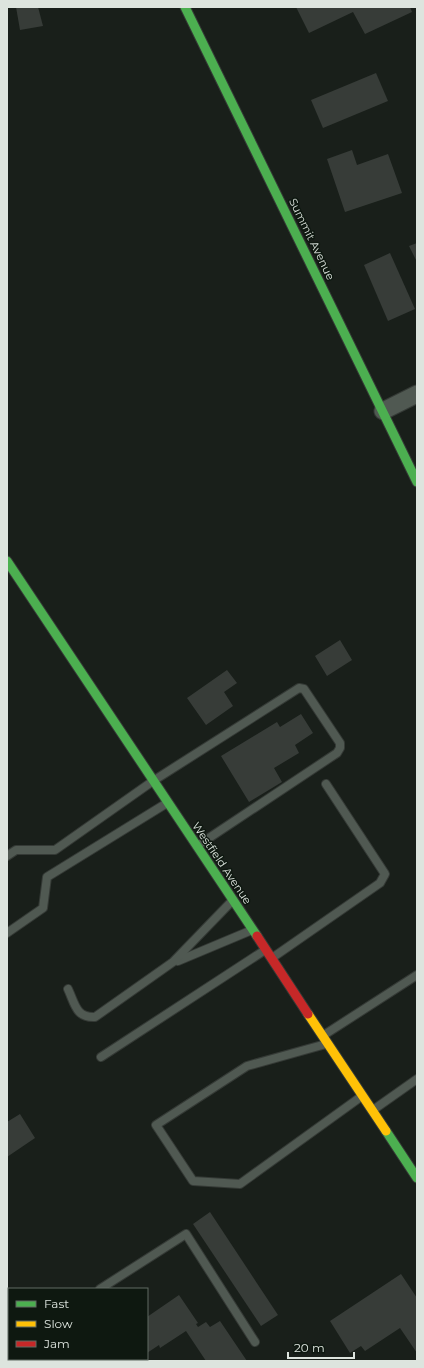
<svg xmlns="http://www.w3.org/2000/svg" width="424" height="1368" viewBox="0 0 424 1368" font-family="Montserrat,sans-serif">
<rect width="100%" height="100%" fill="#191f1a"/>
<g fill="#373c38">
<path d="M16,7H38L43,26L20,30Z"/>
<path d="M296,7H410L412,12L365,34L353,12L309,33Z"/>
<path d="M376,73L388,101L323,128L311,100Z"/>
<path d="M352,150L357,165L388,154L402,193L345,212L327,159Z"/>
<path d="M417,243V262L409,246Z"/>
<path d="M390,253L415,309L388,321L364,265Z"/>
<path d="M340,640L352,660L327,676L315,656Z"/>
<path d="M227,670L237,683L224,692L233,706L206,725L187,698Z"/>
<path d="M301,714L313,733L295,745L299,753L274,768L282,782L249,802L221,756L277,722L280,727Z"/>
<path d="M20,1114L35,1138L7,1157V1122Z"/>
<path d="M210,1212L278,1315L261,1326L193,1224Z"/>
<path d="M401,1274L417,1298V1353L400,1328L365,1351L361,1346L350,1353L330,1321Z"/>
<path d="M179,1295L198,1323L196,1324L198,1327L206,1322L210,1327L220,1321L247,1361H206L186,1331L160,1348L159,1345L147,1353V1317Z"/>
</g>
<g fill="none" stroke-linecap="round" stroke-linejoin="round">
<g stroke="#353a36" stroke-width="10">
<g id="lane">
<path d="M7,856L16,850H55L153,781L299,688L304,689L340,743V748L337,753L197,846"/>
<path d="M7,933L43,908L47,877L167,803"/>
<path d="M272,958L380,883L385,874L326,784"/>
<path d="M178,961L252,930"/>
<path d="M68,989C75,1004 76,1018 95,1017L173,962L232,901"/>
<path d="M324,1035L417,975"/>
<path d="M326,1044L247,1066L156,1125L193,1181L240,1184L362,1096"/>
<path d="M101,1057L265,950"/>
<path d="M373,1110L417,1079"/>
<path d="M100,1289L186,1234L255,1342"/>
</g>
</g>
<g stroke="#353a36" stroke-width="19">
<g id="street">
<path d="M383,411L417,394"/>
<path d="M7,1322L9,1326"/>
<path d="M31,1359L32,1361"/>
</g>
</g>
<g stroke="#353a36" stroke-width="11">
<g id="fast">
<path d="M185,7L417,482"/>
<path d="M7,561L257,936"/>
<path d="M386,1131L417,1178"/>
</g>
</g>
<g stroke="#353a36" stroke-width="11">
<path id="slow" d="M308,1014L386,1131"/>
</g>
<g stroke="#353a36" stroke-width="11">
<path id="jam" d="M257,936L308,1014"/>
</g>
<use href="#lane" stroke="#505952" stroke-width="8"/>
<use href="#street" stroke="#505952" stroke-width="17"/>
<use href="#fast" stroke="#4caf50" stroke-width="9"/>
<use href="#slow" stroke="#ffc107" stroke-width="9"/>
<use href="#jam" stroke="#c62828" stroke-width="9"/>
</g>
<g text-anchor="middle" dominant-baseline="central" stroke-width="3" stroke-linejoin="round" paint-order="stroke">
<g font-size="11" fill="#dde4de" stroke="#0e1810">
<text transform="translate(312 239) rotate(64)">Summit Avenue</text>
<text transform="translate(222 863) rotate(56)">Westfield Avenue</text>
</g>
</g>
<rect width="424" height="1368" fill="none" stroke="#dde4de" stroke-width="16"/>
<rect x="8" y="1288" width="140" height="72" fill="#0e1810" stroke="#616a62"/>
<rect x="16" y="1301" width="20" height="6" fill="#4caf50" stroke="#616a62"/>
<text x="44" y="1308" font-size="12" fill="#dde4de">Fast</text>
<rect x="16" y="1321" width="20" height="6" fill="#ffc107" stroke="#616a62"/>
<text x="44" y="1328" font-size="12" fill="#dde4de">Slow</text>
<rect x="16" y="1341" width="20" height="6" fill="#c62828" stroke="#616a62"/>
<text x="44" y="1348" font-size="12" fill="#dde4de">Jam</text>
<path d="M288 1352v6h66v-6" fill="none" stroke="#dde4de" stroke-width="2"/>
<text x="294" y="1352" font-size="12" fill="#dde4de" stroke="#0e1810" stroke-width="3" paint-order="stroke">20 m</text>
</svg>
